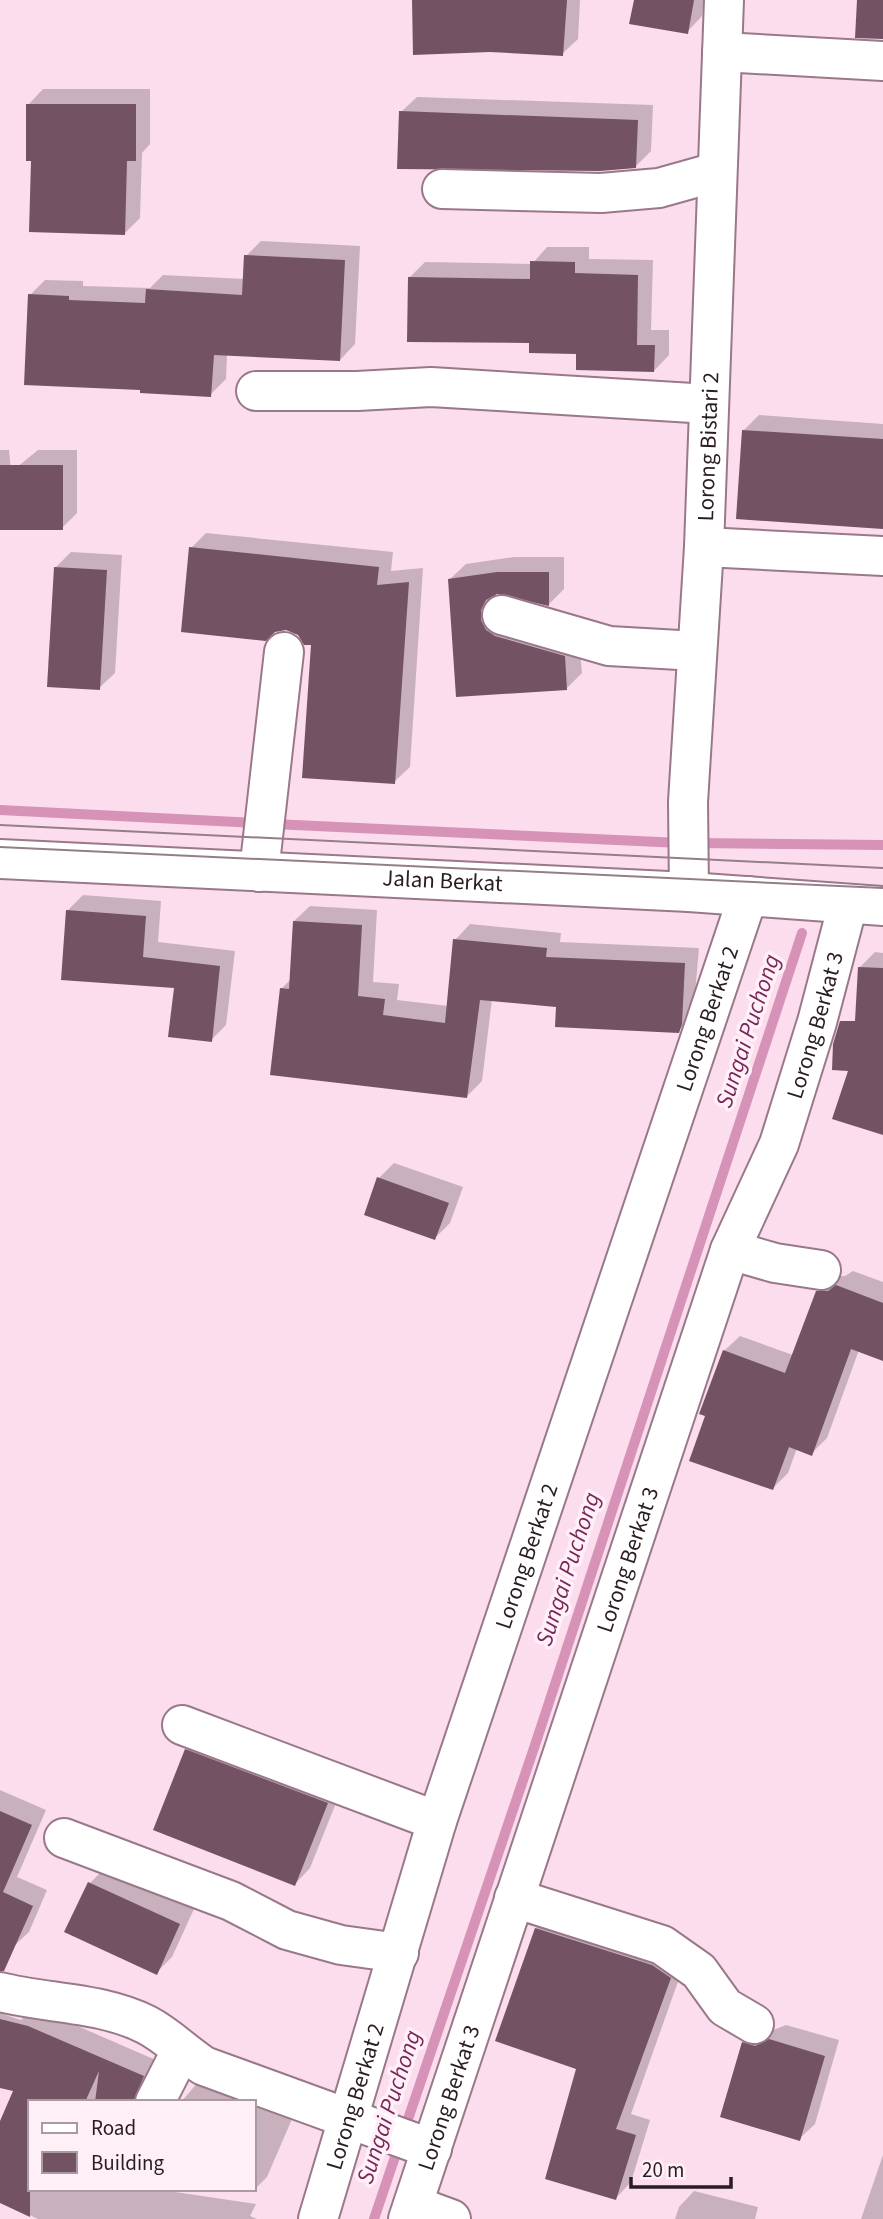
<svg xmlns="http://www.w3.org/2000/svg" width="883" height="2219" viewBox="0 0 883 2219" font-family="'Source Sans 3',sans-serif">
<rect width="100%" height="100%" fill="#fbdded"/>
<g fill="#0003">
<path d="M414,0H580L578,39L562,54Z"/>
<path d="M635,0H705L702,16L687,32Z"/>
<path d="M43,89H150V144L142,153L140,218L125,233L33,160L28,105Z"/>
<path d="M417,97L653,105L651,151L636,166L401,112Z"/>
<path d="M261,241L360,246L355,344L340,360L227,354L226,379L210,395L30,295L45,280L83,281V286L150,288L163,275L245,279L246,256Z"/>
<path d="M547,247H589V259L653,260L651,330H669V355L654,371L531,342L410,277L425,262L532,264Z"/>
<path d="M759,415L883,424V528L744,430Z"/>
<path d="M0,450H9L11,472L38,450H77V513L62,528H0Z"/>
<path d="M206,533L393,552L391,571L423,568L410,767L394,782L313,644L191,548Z"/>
<path d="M71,552L122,555L115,673L99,688L56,567Z"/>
<path d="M514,557H564V589L549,604L496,593L495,604L579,641L582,673L566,689L458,696L450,579L466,564Z"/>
<path d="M83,895L161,901L158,942L235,951L226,1025L211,1040L176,986L68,910Z"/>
<path d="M310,906L377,910L373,982L399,984L397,1000L448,1006L455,940L470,924L561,933L560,942L699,948L693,1016L678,1031L558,1006L492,999L482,1081L467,1096L281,989L291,979L294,921Z"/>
<path d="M875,952L883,953V1045L859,968Z"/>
<path d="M394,1163L463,1187L450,1223L435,1238L379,1178Z"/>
<path d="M853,1271L883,1282V1358L859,1350L827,1438L811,1454L797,1448L788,1473L773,1488L707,1415L724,1351L740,1336L793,1355L818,1292L833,1277L845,1276Z"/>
<path d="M202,1735L342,1788L310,1868L295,1884L186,1750Z"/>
<path d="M0,1790L46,1810L17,1877L47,1890L29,1932L13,1947L0,1941Z"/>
<path d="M105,1868L194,1909L172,1957L156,1973L90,1883Z"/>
<path d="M551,1913L685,1962L631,2114L650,2120L631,2182L616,2198L536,1928Z"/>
<path d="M34,2007L158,2061L155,2102H30V2189H155L256,2204L250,2216L257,2219H38L0,2201V2125L15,2090L0,2086V2013L21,2020Z"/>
<path d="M786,2025L839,2040L815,2124L799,2139L743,2043L759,2028L771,2031Z"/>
<path d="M205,2074L295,2112L267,2177L252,2192L245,2189H254V2102H181Z"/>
<path d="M883,2155V2219H861Z"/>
<path d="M694,2191L758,2207L755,2219H675L679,2207Z"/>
</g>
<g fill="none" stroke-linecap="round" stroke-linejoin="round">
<g stroke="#d692b7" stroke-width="10">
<path d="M0,810L258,823"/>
<path d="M273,824L681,843"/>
<path d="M696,843L883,845"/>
<path d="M404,2131L535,1745L802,933"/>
<path d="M374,2219L399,2145"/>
</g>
</g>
<g fill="#725263">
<path d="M412,0H567L563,56L490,52L413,55Z"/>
<path d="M634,0H694L688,34L629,24Z"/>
<path d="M857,0H883V39L855,38Z"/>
<path d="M26,104H136V161H127L125,235L29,232L31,161H26Z"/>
<path d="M399,111L638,120L636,168L600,171L397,169Z"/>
<path d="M244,255L345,260L340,361L214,355L211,397L140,393V390L24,385L28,294L69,296V300L145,303L146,289L242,295Z"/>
<path d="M530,261L575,262V273L638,275L637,345H655L654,372L576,370V354L529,353V343L407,342L408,277L530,279Z"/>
<path d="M742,430L883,439V529L736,519Z"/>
<rect x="0" y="465" width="63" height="65"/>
<path d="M189,547L379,567L377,585L409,582L395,784L302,778L311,645H304L298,635L286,630L275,632L266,641L181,632Z"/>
<path d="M54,567L107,570L100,690L47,687Z"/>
<path d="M497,572H549V606L497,594L486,600L481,610V620L486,630L495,636L565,656L567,690L456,697L448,579Z"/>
<path d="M66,910L146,916L143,957L220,966L212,1042L168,1037L174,988L61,980Z"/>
<path d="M293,921L362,925L358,996L385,999L383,1015L445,1023L453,939L547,948L546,957L685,963L682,1024L679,1033L555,1027L556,1007L480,1000L467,1098L270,1075L280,988L289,989Z"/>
<path d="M858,967L883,968V1135L832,1119L848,1071L832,1070L833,1044L840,1021H855Z"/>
<path d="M377,1177L449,1203L435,1240L364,1215Z"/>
<path d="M836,1285L883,1303V1361L851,1349L812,1456L789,1447L773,1490L689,1461L705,1416L699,1414L723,1350L785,1373L816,1291H828Z"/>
<path d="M185,1749L328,1803L295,1886L153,1830Z"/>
<path d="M0,1811L32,1825L3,1892L33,1906L4,1971H0Z"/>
<path d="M88,1882L180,1924L157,1975L64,1932Z"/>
<path d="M535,1928L652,1965L671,1978L616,2129L636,2135L616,2200L545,2179L576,2069L495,2041Z"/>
<path d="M0,2019L28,2026L144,2076L133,2102H95L99,2071L85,2102H30V2217L0,2203V2121L13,2091L0,2088Z"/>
<path d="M769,2039L825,2056L800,2141L720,2117L742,2042L755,2046Z"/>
</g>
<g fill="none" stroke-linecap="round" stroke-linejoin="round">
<g stroke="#997889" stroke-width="42">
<g id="minor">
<path d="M722,52L883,61"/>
<path d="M442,189L601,193L659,188L716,172"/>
<path d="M256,391H357L431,387L709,404"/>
<path d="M704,547L883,556"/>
<path d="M502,615L609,646L697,651"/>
<path id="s1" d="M0,859L689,892L883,906"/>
<path d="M259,872L284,652"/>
<path id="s2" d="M689,892L688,802L704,547L724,0"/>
<path d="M730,1250L775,1263L821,1270"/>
<path d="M182,1725L437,1821"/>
<path d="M64,1838L231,1901L287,1930L341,1945L399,1953"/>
<path d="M514,1898L662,1945L699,1971L725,2007L754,2024"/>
<path d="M0,1992C48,2004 102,2002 147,2025C168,2036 184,2053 204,2066L432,2149"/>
<path d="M155,2102L181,2051"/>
<path d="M413,2205L451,2219"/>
<path id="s3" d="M318,2219L437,1821L748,896"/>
<path id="s4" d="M408,2219L730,1250L779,1144L817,1022L848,904"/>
</g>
</g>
<use href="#minor" stroke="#fff" stroke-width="38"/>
<g stroke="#947e89" stroke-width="2">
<path d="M0,825L883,868"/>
<path d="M0,847L883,888"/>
</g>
</g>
<g text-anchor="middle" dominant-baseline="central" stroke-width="7" stroke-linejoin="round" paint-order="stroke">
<g font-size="23" fill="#2a1c23" stroke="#ffeff7">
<text stroke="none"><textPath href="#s2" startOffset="446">Lorong Bistari 2</textPath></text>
<text stroke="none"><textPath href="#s1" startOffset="443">Jalan Berkat</textPath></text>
<text stroke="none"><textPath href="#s3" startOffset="1262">Lorong Berkat 2</textPath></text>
<text stroke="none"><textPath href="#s4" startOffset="1262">Lorong Berkat 3</textPath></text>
<text stroke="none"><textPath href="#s3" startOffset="695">Lorong Berkat 2</textPath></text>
<text stroke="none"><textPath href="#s4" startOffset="695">Lorong Berkat 3</textPath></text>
<text stroke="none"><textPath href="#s3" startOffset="128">Lorong Berkat 2</textPath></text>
<text stroke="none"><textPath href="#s4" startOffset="128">Lorong Berkat 3</textPath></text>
</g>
<g font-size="24" font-style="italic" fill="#772859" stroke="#ffeff7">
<text transform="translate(748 1031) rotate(-72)">Sungai Puchong</text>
<text transform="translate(568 1569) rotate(-72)">Sungai Puchong</text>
<text transform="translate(389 2107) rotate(-72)">Sungai Puchong</text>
</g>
</g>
<rect x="28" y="2100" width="228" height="91" fill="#ffeff7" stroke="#aa9ba2" stroke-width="2"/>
<rect x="42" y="2123" width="35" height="10" fill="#ffffff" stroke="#aa9ba2" stroke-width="2"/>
<text x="91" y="2135" font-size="21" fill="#2a1c23">Road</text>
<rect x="42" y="2152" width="35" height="21" fill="#725263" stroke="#aa9ba2" stroke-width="2"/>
<text x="91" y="2170" font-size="21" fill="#2a1c23">Building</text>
<path d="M631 2177v10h100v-10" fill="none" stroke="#2a1c23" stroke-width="3.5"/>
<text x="642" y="2177" font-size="21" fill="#2a1c23" stroke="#ffeff7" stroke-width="5" paint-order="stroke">20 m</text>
</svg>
